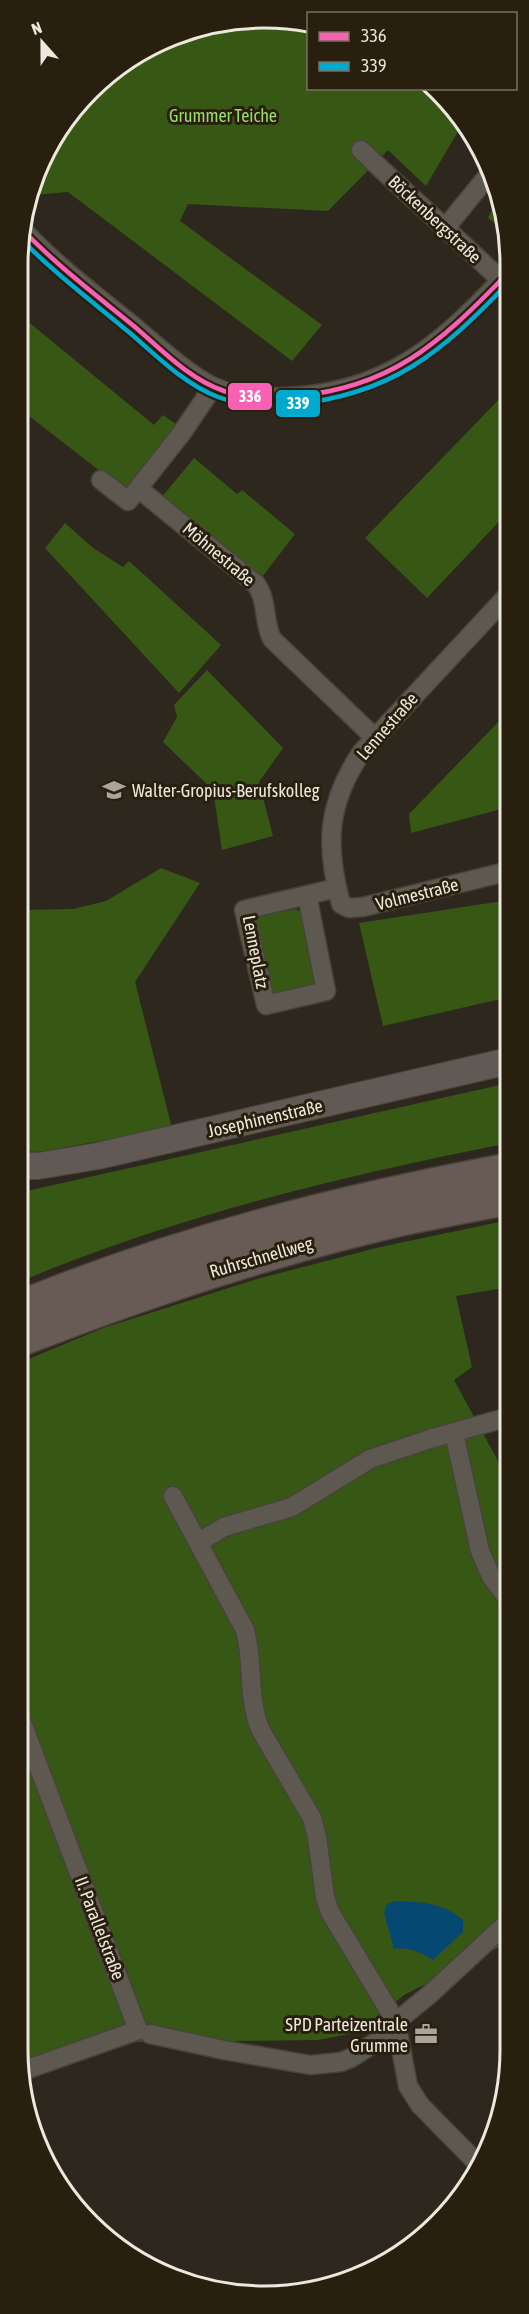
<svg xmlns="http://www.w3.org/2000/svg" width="529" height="2314" viewBox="0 0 529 2314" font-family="'Asap Condensed',sans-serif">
<rect width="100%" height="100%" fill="#2d271e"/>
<g fill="#375815">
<path d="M297,20L308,24V88L436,89L463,123L426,186L388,150L328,211L188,204L180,221L322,325L292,361L68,192L33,195L51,141L115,69L201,26Z"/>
<path d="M498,196L509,233V234L488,218Z"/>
<path d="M20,315L154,425L163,415L180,427L127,492L20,409Z"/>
<path d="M509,389V511L427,598L365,538Z"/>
<path d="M194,458L237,494L242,490L295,534L262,577L161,498Z"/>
<path d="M65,523L93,548L123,567L129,561L221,645L179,693L45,548Z"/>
<path d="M207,670L283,748L259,782L273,836L222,850L213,790L163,742L177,717L174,705Z"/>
<path d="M509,711V807L411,833L409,814Z"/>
<path d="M161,868L200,883L135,982L172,1128L39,1152L19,1151V910L73,909L106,901Z"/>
<path d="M509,900V997L383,1026L359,923Z"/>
<path d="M296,909L301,912L316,986L271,995L255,920L260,916Z"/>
<path d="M509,1083V1143C342,1176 176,1216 19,1282V1189L31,1190Z"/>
<path d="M509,1220V1287L456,1296L472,1367L454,1380L497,1459L509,1498V1942L404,1995L359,2032L318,2040L136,2042L24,2080L18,2049L19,1363L103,1328L257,1279L380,1247Z"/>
</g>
<path fill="#054973" d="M394,1901C420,1902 442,1902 463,1920V1932L433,1960C420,1952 410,1947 394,1949L384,1913L387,1904Z"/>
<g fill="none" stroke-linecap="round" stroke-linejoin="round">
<g stroke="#48433b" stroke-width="21">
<g id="street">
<path d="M361,150C410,197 461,241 509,288"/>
<path d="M446,227L491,172"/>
<path d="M21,228C53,263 91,292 127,321C151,340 187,375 214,387C235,397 262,398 285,397C382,394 438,348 501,280"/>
<path d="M101,480L128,501L181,434L213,387"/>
<path d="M139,489L256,584C268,601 263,621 272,639L374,737"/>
<path d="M509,871L363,907L349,908L341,904C325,845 327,804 361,753L509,594"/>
<path d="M307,895L326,991L266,1005L244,910L337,888"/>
<path d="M454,1433L480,1551L491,1576L509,1600"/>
<path d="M173,1496L245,1630C254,1663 247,1696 260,1729L312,1818L317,1837L325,1897L330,1912L396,2022L408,2086L420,2105L480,2166"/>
<path d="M199,1542L224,1527L292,1507L370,1459L433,1438L509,1417"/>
<path d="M18,1712L138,2030L22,2071"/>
<path d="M150,2034L224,2050L310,2065L341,2062L351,2058L384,2037L396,2022L430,1994L509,1921"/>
</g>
</g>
<g stroke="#48433b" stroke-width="28">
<path id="secondary" d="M19,1166H38L98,1156L509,1061"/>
</g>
<g stroke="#48433b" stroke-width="36">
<g id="highway">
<path d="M19,1308C180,1242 338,1202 509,1170"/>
<path d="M19,1340C142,1292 268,1250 397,1220C434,1212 472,1205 509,1198"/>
</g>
</g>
<use href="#street" stroke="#5d5850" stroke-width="18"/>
<use href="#secondary" stroke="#615954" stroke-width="26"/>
<use href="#highway" stroke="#685b55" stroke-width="33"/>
<g stroke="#291f0f" stroke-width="9">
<path id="bus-1" d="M21,228C56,265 96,295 135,327C162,350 189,379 224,391C247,399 272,398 296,396C389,388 439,344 501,280"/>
</g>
<g stroke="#291f0f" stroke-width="9">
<path id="bus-2" d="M20,238C54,273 93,302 130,333C157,356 184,384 218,397C242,406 269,406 294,404C391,395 442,352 506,285"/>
</g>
<use href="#bus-1" stroke="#f860b3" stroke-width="4.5"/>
<use href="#bus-2" stroke="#00a9ce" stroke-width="4.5"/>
</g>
<defs>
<g id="school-bare" transform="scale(1.8)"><path d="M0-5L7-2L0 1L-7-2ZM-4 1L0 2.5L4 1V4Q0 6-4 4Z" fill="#aaa49a" stroke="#291f0f" stroke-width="2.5" paint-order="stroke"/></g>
<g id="office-bare" transform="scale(1.8)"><path d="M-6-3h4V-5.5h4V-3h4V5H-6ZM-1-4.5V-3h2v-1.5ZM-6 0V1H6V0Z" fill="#aaa49a" stroke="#291f0f" stroke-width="2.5" paint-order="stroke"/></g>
</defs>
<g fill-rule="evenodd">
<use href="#school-bare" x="114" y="790"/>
<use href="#office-bare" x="426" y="2034"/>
</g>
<g text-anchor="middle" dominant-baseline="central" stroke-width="6" stroke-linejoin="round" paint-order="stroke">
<g font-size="18" fill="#9bdb6d" stroke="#291f0f">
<text x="223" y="115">Grummer Teiche</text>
</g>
<g font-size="18" fill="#eee7dd" stroke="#291f0f">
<text transform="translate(435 219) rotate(43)">Böckenbergstraße</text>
<text transform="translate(219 554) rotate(40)">Möhnestraße</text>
<text transform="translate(387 726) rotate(-49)">Lennestraße</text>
<text transform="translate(417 894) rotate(-14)">Volmestraße</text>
<text transform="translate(256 952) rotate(79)">Lenneplatz</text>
<text transform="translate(265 1118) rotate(-13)">Josephinenstraße</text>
<text transform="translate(261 1257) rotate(-16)">Ruhrschnellweg</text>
<text transform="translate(100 1928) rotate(69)">II. Parallelstraße</text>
</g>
<g font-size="18" fill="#eee7dd" stroke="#291f0f" text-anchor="start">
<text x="132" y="790">Walter-Gropius-Berufskolleg</text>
<text x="408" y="2024" text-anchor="end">SPD Parteizentrale<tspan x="408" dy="21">Grumme</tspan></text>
</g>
</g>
<path d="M0 0H529V2314H0ZM264 28H264A236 236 0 0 1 500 264V2050A236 236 0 0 1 264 2286H264A236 236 0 0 1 28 2050V264A236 236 0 0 1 264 28Z" fill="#291f0f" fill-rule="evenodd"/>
<path fill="none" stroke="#eee7dd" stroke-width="3" d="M264 28H264A236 236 0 0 1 500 264V2050A236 236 0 0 1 264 2286H264A236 236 0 0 1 28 2050V264A236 236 0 0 1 264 28Z"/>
<g stroke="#291f0f" stroke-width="2">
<rect x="227" y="382" width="46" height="29" rx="6" fill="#f860b3"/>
<rect x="275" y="389" width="46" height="29" rx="6" fill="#00a9ce"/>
</g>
<g font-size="16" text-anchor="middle" font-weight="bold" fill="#fff">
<text x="250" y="402">336</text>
<text x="298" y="409">339</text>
</g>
<rect x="307" y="12" width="210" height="78" fill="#291f0f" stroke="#786f61" stroke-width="1.5"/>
<rect x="319" y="32" width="30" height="9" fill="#f860b3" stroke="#786f61" stroke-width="1.5"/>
<text x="361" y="42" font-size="18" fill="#eee7dd">336</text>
<rect x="319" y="62" width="30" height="9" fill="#00a9ce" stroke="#786f61" stroke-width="1.5"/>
<text x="361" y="72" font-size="18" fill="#eee7dd">339</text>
<g transform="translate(42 42) rotate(339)" stroke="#291f0f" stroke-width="4.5" paint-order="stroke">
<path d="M0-4.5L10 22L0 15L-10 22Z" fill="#eee7dd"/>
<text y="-9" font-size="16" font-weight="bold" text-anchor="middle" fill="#eee7dd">N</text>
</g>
</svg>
